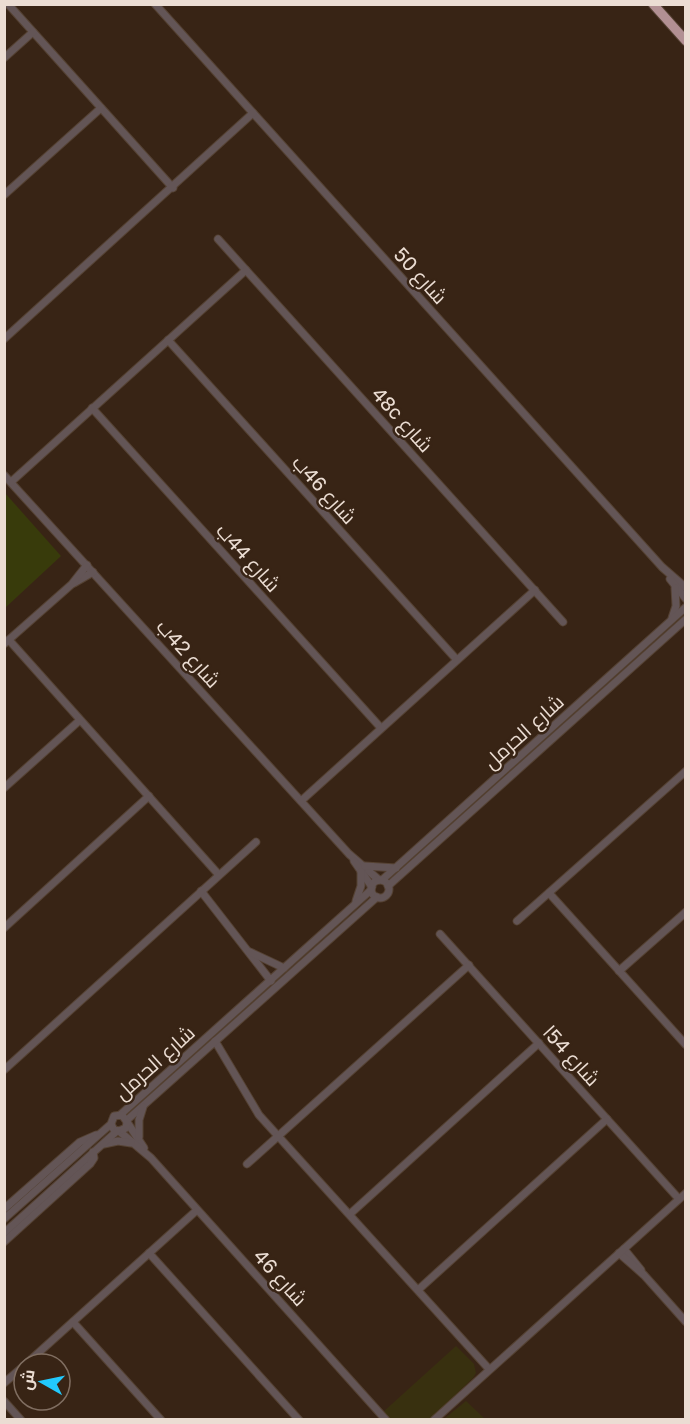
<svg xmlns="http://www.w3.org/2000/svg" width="690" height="1424" viewBox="0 0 690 1424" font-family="'Golos Text',Cairo,sans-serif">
<rect width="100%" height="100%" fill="#382415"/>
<path fill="#383b0b" d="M5,493L61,556L5,608H4Z"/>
<g fill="#38300f">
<path d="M456,1346L474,1364L476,1373L473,1378L430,1419H389L382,1413Z"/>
<path d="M466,1401L485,1419H444Z"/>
</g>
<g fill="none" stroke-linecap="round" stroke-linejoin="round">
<g stroke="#554233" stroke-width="9">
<g id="minor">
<path d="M8,4L173,188"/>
<path d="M155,4L662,567L686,588"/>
<path d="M4,58L33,32"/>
<path d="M4,195L101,108"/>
<path d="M218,239L563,622"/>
<path d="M4,339L253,113"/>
<path d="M168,340L457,660"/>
<path d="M92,408L381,728"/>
<path d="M4,475L349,854L379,880"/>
<path d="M11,482L246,270"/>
<path d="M670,579L686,599"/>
<path d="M74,583L93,572"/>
<path d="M672,618L676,606L675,588"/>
<path d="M9,640L219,875"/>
<path d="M4,644L72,584L87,565"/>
<path d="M4,788L80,720"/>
<path d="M301,801L535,590"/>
<path d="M354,861L372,887"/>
<path d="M365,866L396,868"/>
<path d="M382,880L686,607"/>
<circle cx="380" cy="889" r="9"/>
<path d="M388,886L686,619"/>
<path d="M201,891L271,981"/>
<path d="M549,893L686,1045"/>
<path d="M356,901L361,886V872"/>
<path d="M517,921L686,771"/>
<path d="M4,928L149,796"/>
<path d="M440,934L679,1199"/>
<path d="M250,952L284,968"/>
<path d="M619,971L686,912"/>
<path d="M215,1041L259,1115L489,1369"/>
<path d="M4,1070L256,842"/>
<path d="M120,1115L371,890"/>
<path d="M127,1120L377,897"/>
<path d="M127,1122L144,1148"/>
<path d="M119,1131L151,1158L386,1420"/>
<path d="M139,1137V1120L143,1107"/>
<path d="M104,1144L118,1141L131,1143"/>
<path d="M247,1164L469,965"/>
<path d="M4,1209L80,1142L96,1135"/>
<path d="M350,1214L539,1043"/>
<path d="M4,1219L111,1124L114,1116L122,1115L127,1122L126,1128L119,1131L114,1130L111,1124"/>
<path d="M4,1233L117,1131"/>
<path d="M4,1242L90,1164L94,1158L93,1152"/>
<path d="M624,1249L641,1270"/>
<path d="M149,1253L299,1420"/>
<path d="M619,1253L644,1275L686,1322"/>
<path d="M418,1290L607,1119"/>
<path d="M73,1322L161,1420"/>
<path d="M26,1364L197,1210"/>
<path d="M4,1383L24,1366"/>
<path d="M4,1401L21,1420"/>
<path d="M434,1420L686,1193"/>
</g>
</g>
<g stroke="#554233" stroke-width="11">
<path id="highway" d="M653,4L686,41"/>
</g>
<use href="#minor" stroke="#635556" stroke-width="7"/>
<use href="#highway" stroke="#b29093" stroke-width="9"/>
</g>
<g text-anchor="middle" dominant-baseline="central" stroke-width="5" stroke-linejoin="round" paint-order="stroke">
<g font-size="20" fill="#ebddd3" stroke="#382415">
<text transform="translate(421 275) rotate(48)">شارع 50</text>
<text transform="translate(403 419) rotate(48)">48c شارع</text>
<text transform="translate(325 489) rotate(48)">شارع 46ب</text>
<text transform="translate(249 557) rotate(48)">شارع 44ب</text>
<text transform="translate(189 653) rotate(48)">شارع 42ب</text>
<text transform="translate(523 731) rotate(-42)">شارع الحرمل</text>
<text transform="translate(572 1055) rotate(48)">شارع 54ا</text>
<text transform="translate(154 1062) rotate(-42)">شارع الحرمل</text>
<text transform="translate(281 1277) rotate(48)">شارع 46</text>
</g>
</g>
<rect width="690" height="1424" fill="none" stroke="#ebddd3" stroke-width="12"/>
<g transform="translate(42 1382) rotate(279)"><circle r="28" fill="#382415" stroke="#806e61" stroke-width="1.5"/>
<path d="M0-4.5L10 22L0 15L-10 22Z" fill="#22c9fd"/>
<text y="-9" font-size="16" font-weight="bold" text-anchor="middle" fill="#ebddd3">ش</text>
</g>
</svg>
